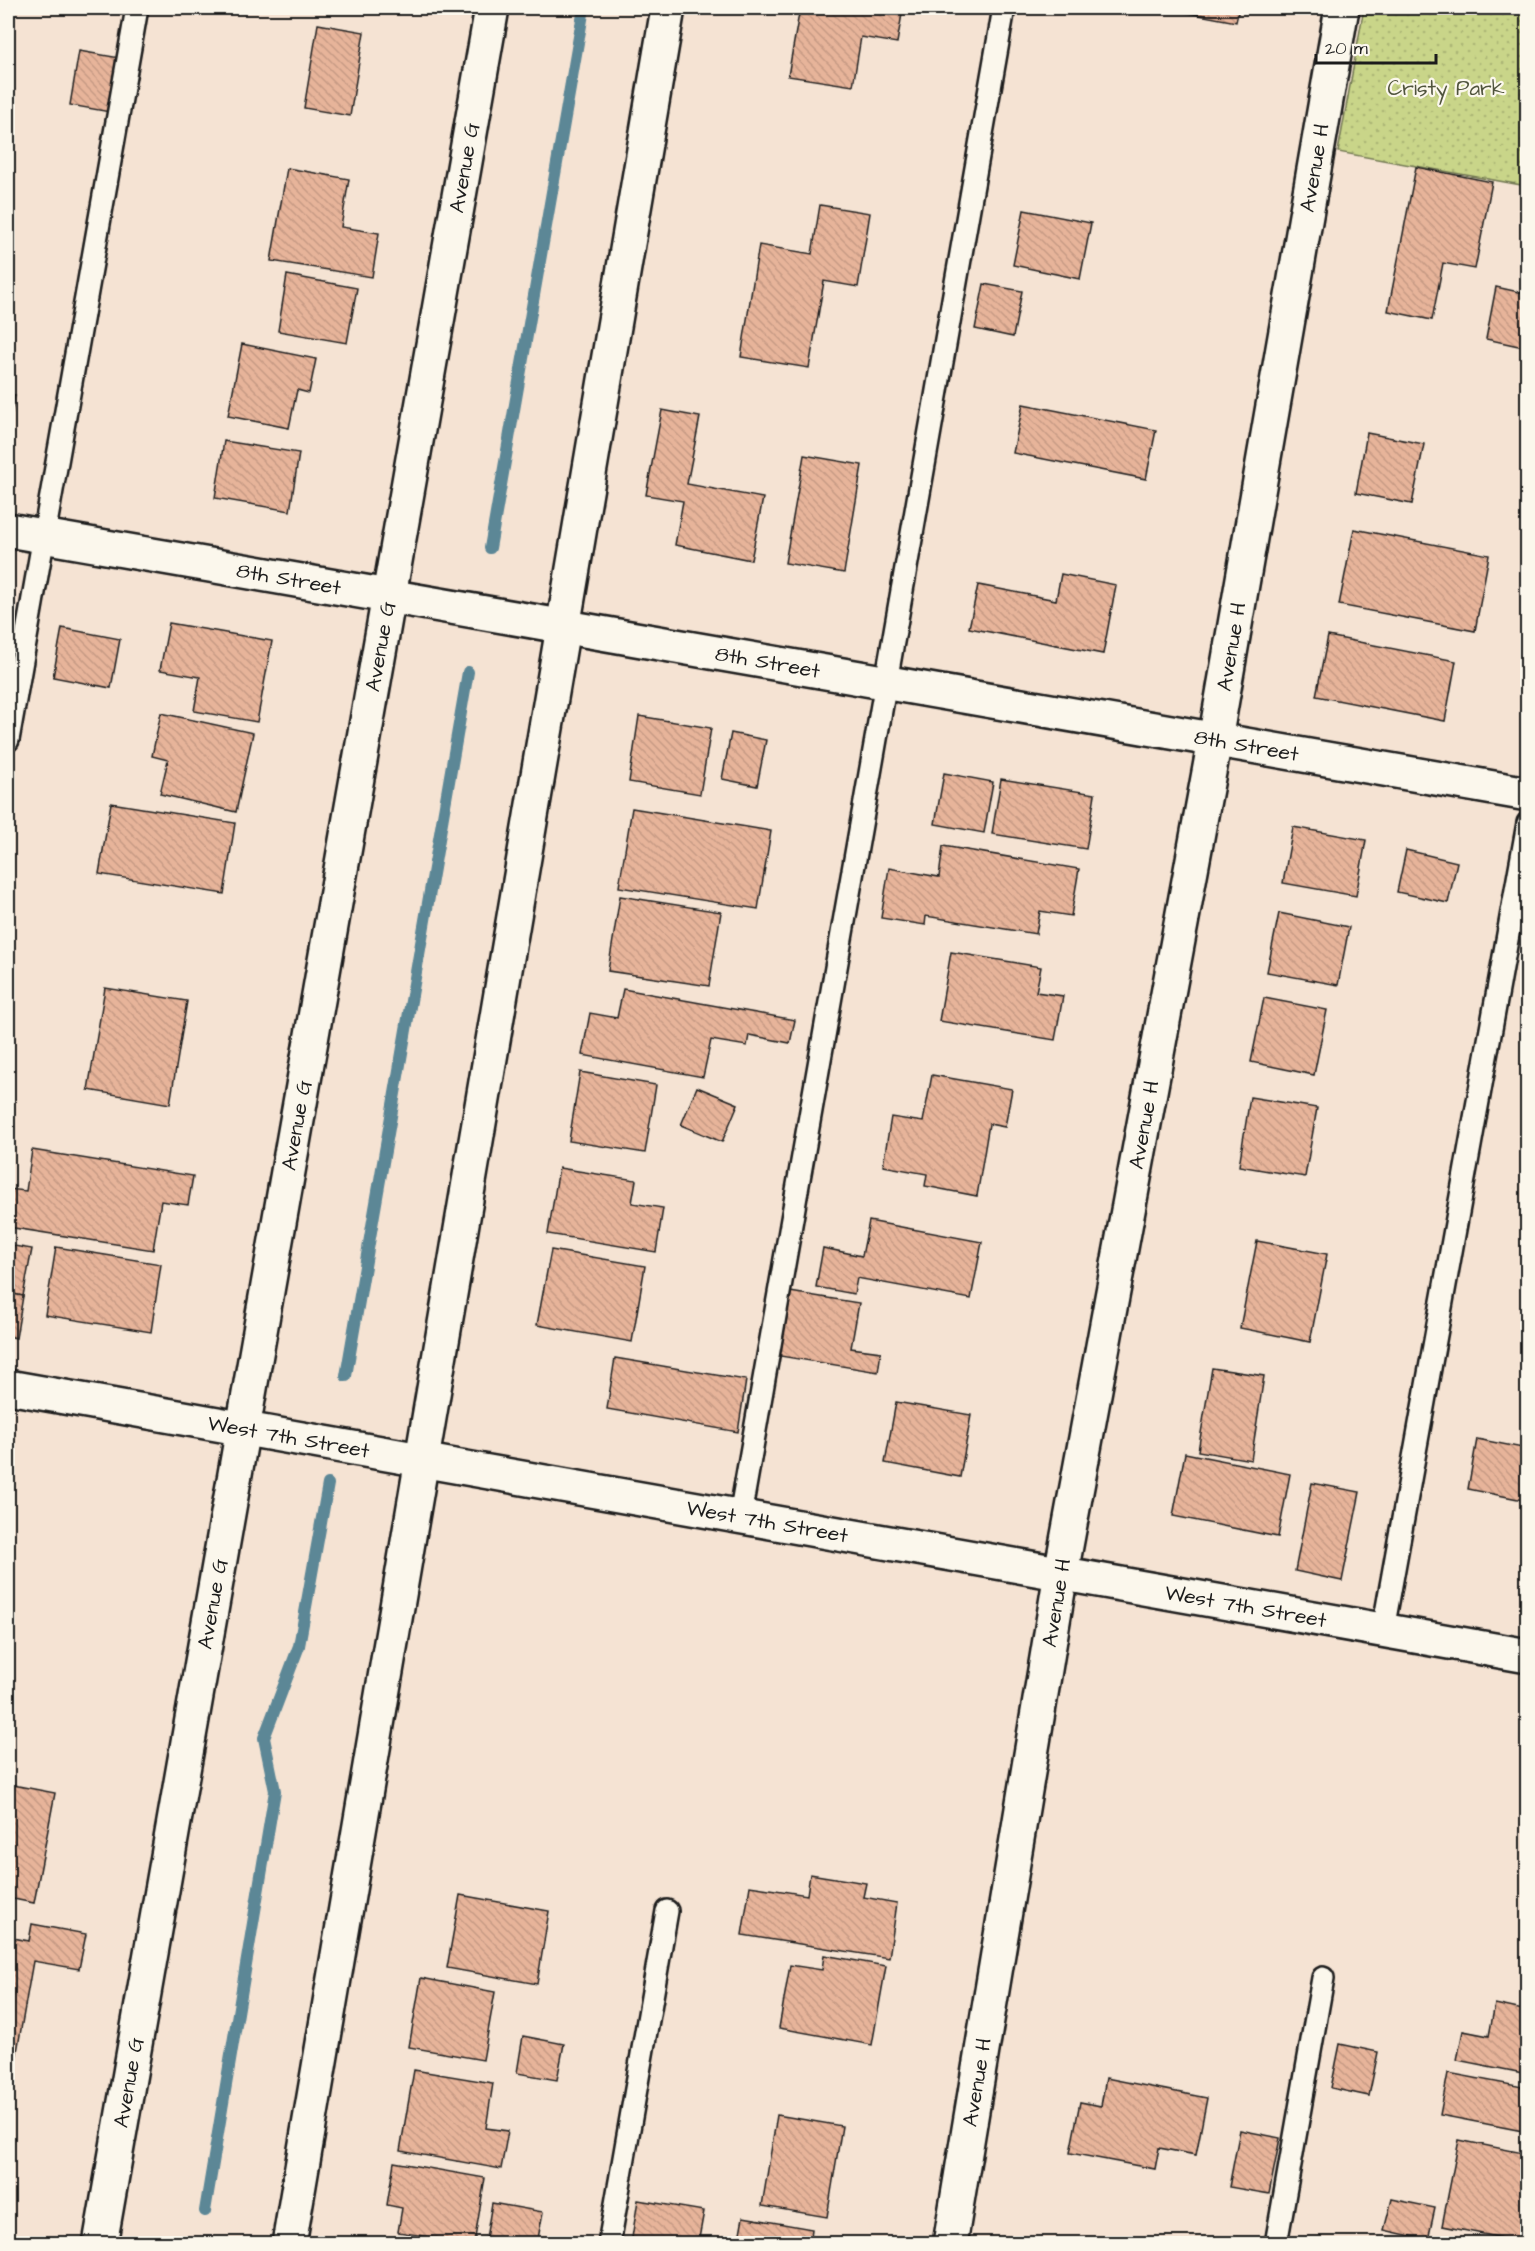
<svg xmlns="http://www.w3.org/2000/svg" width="1535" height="2251" font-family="'Architects Daughter',sans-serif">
<defs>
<pattern id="green-dots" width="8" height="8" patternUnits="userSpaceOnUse" patternTransform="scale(1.5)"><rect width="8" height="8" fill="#c9d589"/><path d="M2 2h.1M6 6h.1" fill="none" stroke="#acb676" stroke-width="1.8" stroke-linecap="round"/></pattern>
<pattern id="building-back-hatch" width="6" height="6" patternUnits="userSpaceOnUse" patternTransform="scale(1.5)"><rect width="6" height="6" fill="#e7b49a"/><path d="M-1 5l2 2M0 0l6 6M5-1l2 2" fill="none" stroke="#c69a84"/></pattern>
</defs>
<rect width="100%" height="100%" fill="#f5e3d3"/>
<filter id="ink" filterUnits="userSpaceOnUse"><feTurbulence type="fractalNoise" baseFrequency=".0167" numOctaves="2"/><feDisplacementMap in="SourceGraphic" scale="12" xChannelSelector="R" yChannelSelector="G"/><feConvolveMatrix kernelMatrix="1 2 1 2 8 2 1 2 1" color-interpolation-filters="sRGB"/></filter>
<g filter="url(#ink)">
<polygon fill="url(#green-dots)" stroke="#727852" stroke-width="1.5" points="1364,8 1527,8 1527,186 1338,152"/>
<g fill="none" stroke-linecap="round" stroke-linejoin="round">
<g stroke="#5c8796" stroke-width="12">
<polyline points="490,548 584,8"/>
<polyline points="346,1376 468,672"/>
<polyline points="205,2211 275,1791 264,1738 299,1646 328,1484"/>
</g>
</g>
<g fill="url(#building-back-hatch)" stroke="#1c1c1c" stroke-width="1.5">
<polygon points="800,8 903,8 897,43 861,37 853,86 788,76"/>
<polygon points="1162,8 1239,8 1236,22"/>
<polygon points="318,24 364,32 350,116 304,108"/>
<polygon points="79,51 120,58 110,112 70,105"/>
<polygon points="1416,167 1492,182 1475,269 1443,263 1432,320 1388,311"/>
<polygon points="287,168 349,179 341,227 379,233 372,277 271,261"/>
<polygon points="820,205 870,213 858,287 824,281 809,368 741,357 759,245 812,254"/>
<polygon points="1024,210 1091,223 1080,279 1013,265"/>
<polygon points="287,275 357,288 347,343 278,331"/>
<polygon points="984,284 1022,291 1013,337 975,329"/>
<polygon points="1496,287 1528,294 1528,348 1486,339"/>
<polygon points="242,344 316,359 309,393 297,390 289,428 228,416"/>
<polygon points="8,394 15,395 8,431"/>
<polygon points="1023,404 1156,430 1146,479 1013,453"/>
<polygon points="662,410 700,417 687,484 763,498 751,560 675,545 683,501 646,495"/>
<polygon points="1367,433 1424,444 1412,504 1356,493"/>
<polygon points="224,441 299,453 290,511 215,498"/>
<polygon points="804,455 862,465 844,573 785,563"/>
<polygon points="1354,529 1489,555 1475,631 1339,605"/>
<polygon points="1061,574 1116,585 1103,654 969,628 978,585 1056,600"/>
<polygon points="169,623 272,641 257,722 194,711 200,677 160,670"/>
<polygon points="62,628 120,639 111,688 53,677"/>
<polygon points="1328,636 1456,661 1445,721 1316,696"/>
<polygon points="161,713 253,733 236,812 160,794 168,760 152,756"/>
<polygon points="639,716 711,728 700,794 629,782"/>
<polygon points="731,733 766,740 757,786 722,779"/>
<polygon points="944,773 993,782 984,833 935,824"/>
<polygon points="1001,779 1095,794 1086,849 992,834"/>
<polygon points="111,803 235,823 224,894 99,874"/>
<polygon points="632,808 771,831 758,909 619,887"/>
<polygon points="1293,827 1366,840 1356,896 1283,883"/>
<polygon points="943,846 1079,869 1071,916 1040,911 1036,934 926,916 925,925 881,918 889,868 939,877"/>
<polygon points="1406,850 1457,862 1448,903 1397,892"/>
<polygon points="620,896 721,912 709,986 608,971"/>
<polygon points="1279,913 1349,927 1338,985 1267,972"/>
<polygon points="951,952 1041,967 1036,992 1063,996 1055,1040 939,1021"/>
<polygon points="105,988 187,1001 170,1104 88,1090"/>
<polygon points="623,989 795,1020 790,1043 749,1035 747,1046 711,1040 703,1077 582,1055 590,1013 617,1018"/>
<polygon points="1264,998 1327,1010 1314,1075 1251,1062"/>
<polygon points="580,1072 656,1085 645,1153 569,1141"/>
<polygon points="932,1075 1012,1089 1005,1127 989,1124 977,1196 925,1186 927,1174 883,1166 891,1117 923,1122"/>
<polygon points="697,1087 738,1104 722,1142 681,1125"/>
<polygon points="1250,1097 1317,1108 1305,1177 1239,1166"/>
<polygon points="32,1150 193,1176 188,1205 161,1201 153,1250 8,1227 8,1189 26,1191"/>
<polygon points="559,1168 636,1180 632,1203 663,1208 656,1252 548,1234"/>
<polygon points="869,1221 982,1242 971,1299 857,1278 854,1294 816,1287 823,1248 862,1256"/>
<polygon points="1257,1241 1327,1254 1310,1342 1240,1328"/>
<polygon points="8,1245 32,1249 23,1296 8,1293"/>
<polygon points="56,1247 161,1264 151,1332 45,1315"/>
<polygon points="551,1250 645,1266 632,1342 537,1325"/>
<polygon points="790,1292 859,1303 851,1348 881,1352 878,1372 780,1356"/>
<polygon points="8,1293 23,1296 16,1338 8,1336"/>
<polygon points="615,1358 746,1380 738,1432 607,1409"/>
<polygon points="1212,1368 1264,1376 1251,1460 1198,1451"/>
<polygon points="896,1402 971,1415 960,1477 885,1463"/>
<polygon points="1477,1439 1528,1449 1528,1501 1468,1489"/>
<polygon points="1185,1453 1290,1474 1278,1537 1173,1516"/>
<polygon points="1312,1483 1360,1492 1342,1581 1295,1571"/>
<polygon points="8,1784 55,1793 34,1903 8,1898"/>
<polygon points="810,1874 866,1883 863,1897 897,1903 889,1958 742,1935 750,1886 807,1895"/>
<polygon points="460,1895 549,1911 537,1984 447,1968"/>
<polygon points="32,1924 86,1934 79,1969 33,1961 14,2069 8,2068 8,1937 29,1941"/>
<polygon points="824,1955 886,1966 872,2045 779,2028 790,1965 822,1970"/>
<polygon points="421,1978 495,1992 483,2060 409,2047"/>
<polygon points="1495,2004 1528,2011 1528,2074 1457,2060 1463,2031 1489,2036"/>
<polygon points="523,2036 564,2044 557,2080 517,2073"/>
<polygon points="1340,2044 1378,2052 1369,2096 1331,2088"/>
<polygon points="414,2070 493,2083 486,2128 508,2131 501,2169 400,2151"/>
<polygon points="1448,2073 1528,2088 1528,2132 1440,2115"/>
<polygon points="1106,2078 1207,2098 1196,2155 1159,2148 1155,2169 1070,2153 1080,2102 1101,2106"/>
<polygon points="777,2115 842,2126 827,2217 762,2206"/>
<polygon points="1240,2130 1280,2138 1269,2194 1229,2187"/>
<polygon points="1459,2140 1528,2154 1528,2243 1442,2226"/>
<polygon points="394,2162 485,2178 474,2244 398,2232 402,2208 387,2205"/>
<polygon points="1392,2199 1435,2208 1428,2240 1384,2230"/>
<polygon points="638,2200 704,2211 698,2244 631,2244"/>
<polygon points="492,2203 543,2212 537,2244 485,2244"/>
<polygon points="743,2217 812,2229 810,2244 738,2244"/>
</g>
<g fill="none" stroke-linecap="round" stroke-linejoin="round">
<g stroke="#1c1c1c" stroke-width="26">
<g id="lane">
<polyline points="8,740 137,8"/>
<polyline points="740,1516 1004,8"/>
<polyline points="1383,1630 1528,823"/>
<polyline points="609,2244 667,1911"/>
<polyline points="1276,2244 1323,1978"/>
</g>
</g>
<g stroke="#1c1c1c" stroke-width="38">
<g id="street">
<path id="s1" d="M8,1387L1528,1656"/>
<path id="s2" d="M100,2244L492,8"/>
<polyline points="289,2244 668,8"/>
<path id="s3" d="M950,2244L1061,1573L1215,740L1342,8"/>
</g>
</g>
<g stroke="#1c1c1c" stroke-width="38">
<g id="secondary">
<path id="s4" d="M8,530L1528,794"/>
</g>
</g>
<use href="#lane" stroke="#fbf7ec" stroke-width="21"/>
<use href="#street" stroke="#fbf7ec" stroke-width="33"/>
<use href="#secondary" stroke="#fbf7ec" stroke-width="33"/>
</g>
</g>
<g text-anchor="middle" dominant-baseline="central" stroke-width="4.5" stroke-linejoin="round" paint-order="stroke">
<g font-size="21" fill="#50543d" stroke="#fbf7ec">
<text x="1446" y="88">Cristy Park</text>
</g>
<g font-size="21" fill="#1c1c1c" stroke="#fbf7ec">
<text stroke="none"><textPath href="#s2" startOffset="2108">Avenue G</textPath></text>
<text stroke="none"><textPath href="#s3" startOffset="2108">Avenue H</textPath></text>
<text stroke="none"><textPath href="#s4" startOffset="285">8th Street</textPath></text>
<text stroke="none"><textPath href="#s2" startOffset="1622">Avenue G</textPath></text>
<text stroke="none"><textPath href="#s3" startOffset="1622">Avenue H</textPath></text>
<text stroke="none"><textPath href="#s4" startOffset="771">8th Street</textPath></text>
<text stroke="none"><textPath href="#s4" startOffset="1257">8th Street</textPath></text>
<text stroke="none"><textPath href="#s3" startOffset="1136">Avenue H</textPath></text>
<text stroke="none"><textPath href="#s2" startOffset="1136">Avenue G</textPath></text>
<text stroke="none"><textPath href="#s1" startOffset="285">West 7th Street</textPath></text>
<text stroke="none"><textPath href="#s1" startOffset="771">West 7th Street</textPath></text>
<text stroke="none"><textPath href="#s3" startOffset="650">Avenue H</textPath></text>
<text stroke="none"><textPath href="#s2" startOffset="650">Avenue G</textPath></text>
<text stroke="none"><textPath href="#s1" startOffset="1257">West 7th Street</textPath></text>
<text stroke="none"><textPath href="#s2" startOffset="164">Avenue G</textPath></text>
<text stroke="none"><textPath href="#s3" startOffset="164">Avenue H</textPath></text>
</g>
</g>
<rect width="1535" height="2251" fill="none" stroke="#fbf7ec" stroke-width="30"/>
<rect x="15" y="15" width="1505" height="2221" fill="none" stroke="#1c1c1c" stroke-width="2" filter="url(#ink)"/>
<path d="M1316 54v9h120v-9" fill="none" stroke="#1c1c1c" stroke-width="3"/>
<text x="1325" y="54" font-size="18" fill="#1c1c1c" stroke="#fbf7ec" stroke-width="4.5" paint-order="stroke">20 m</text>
</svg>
